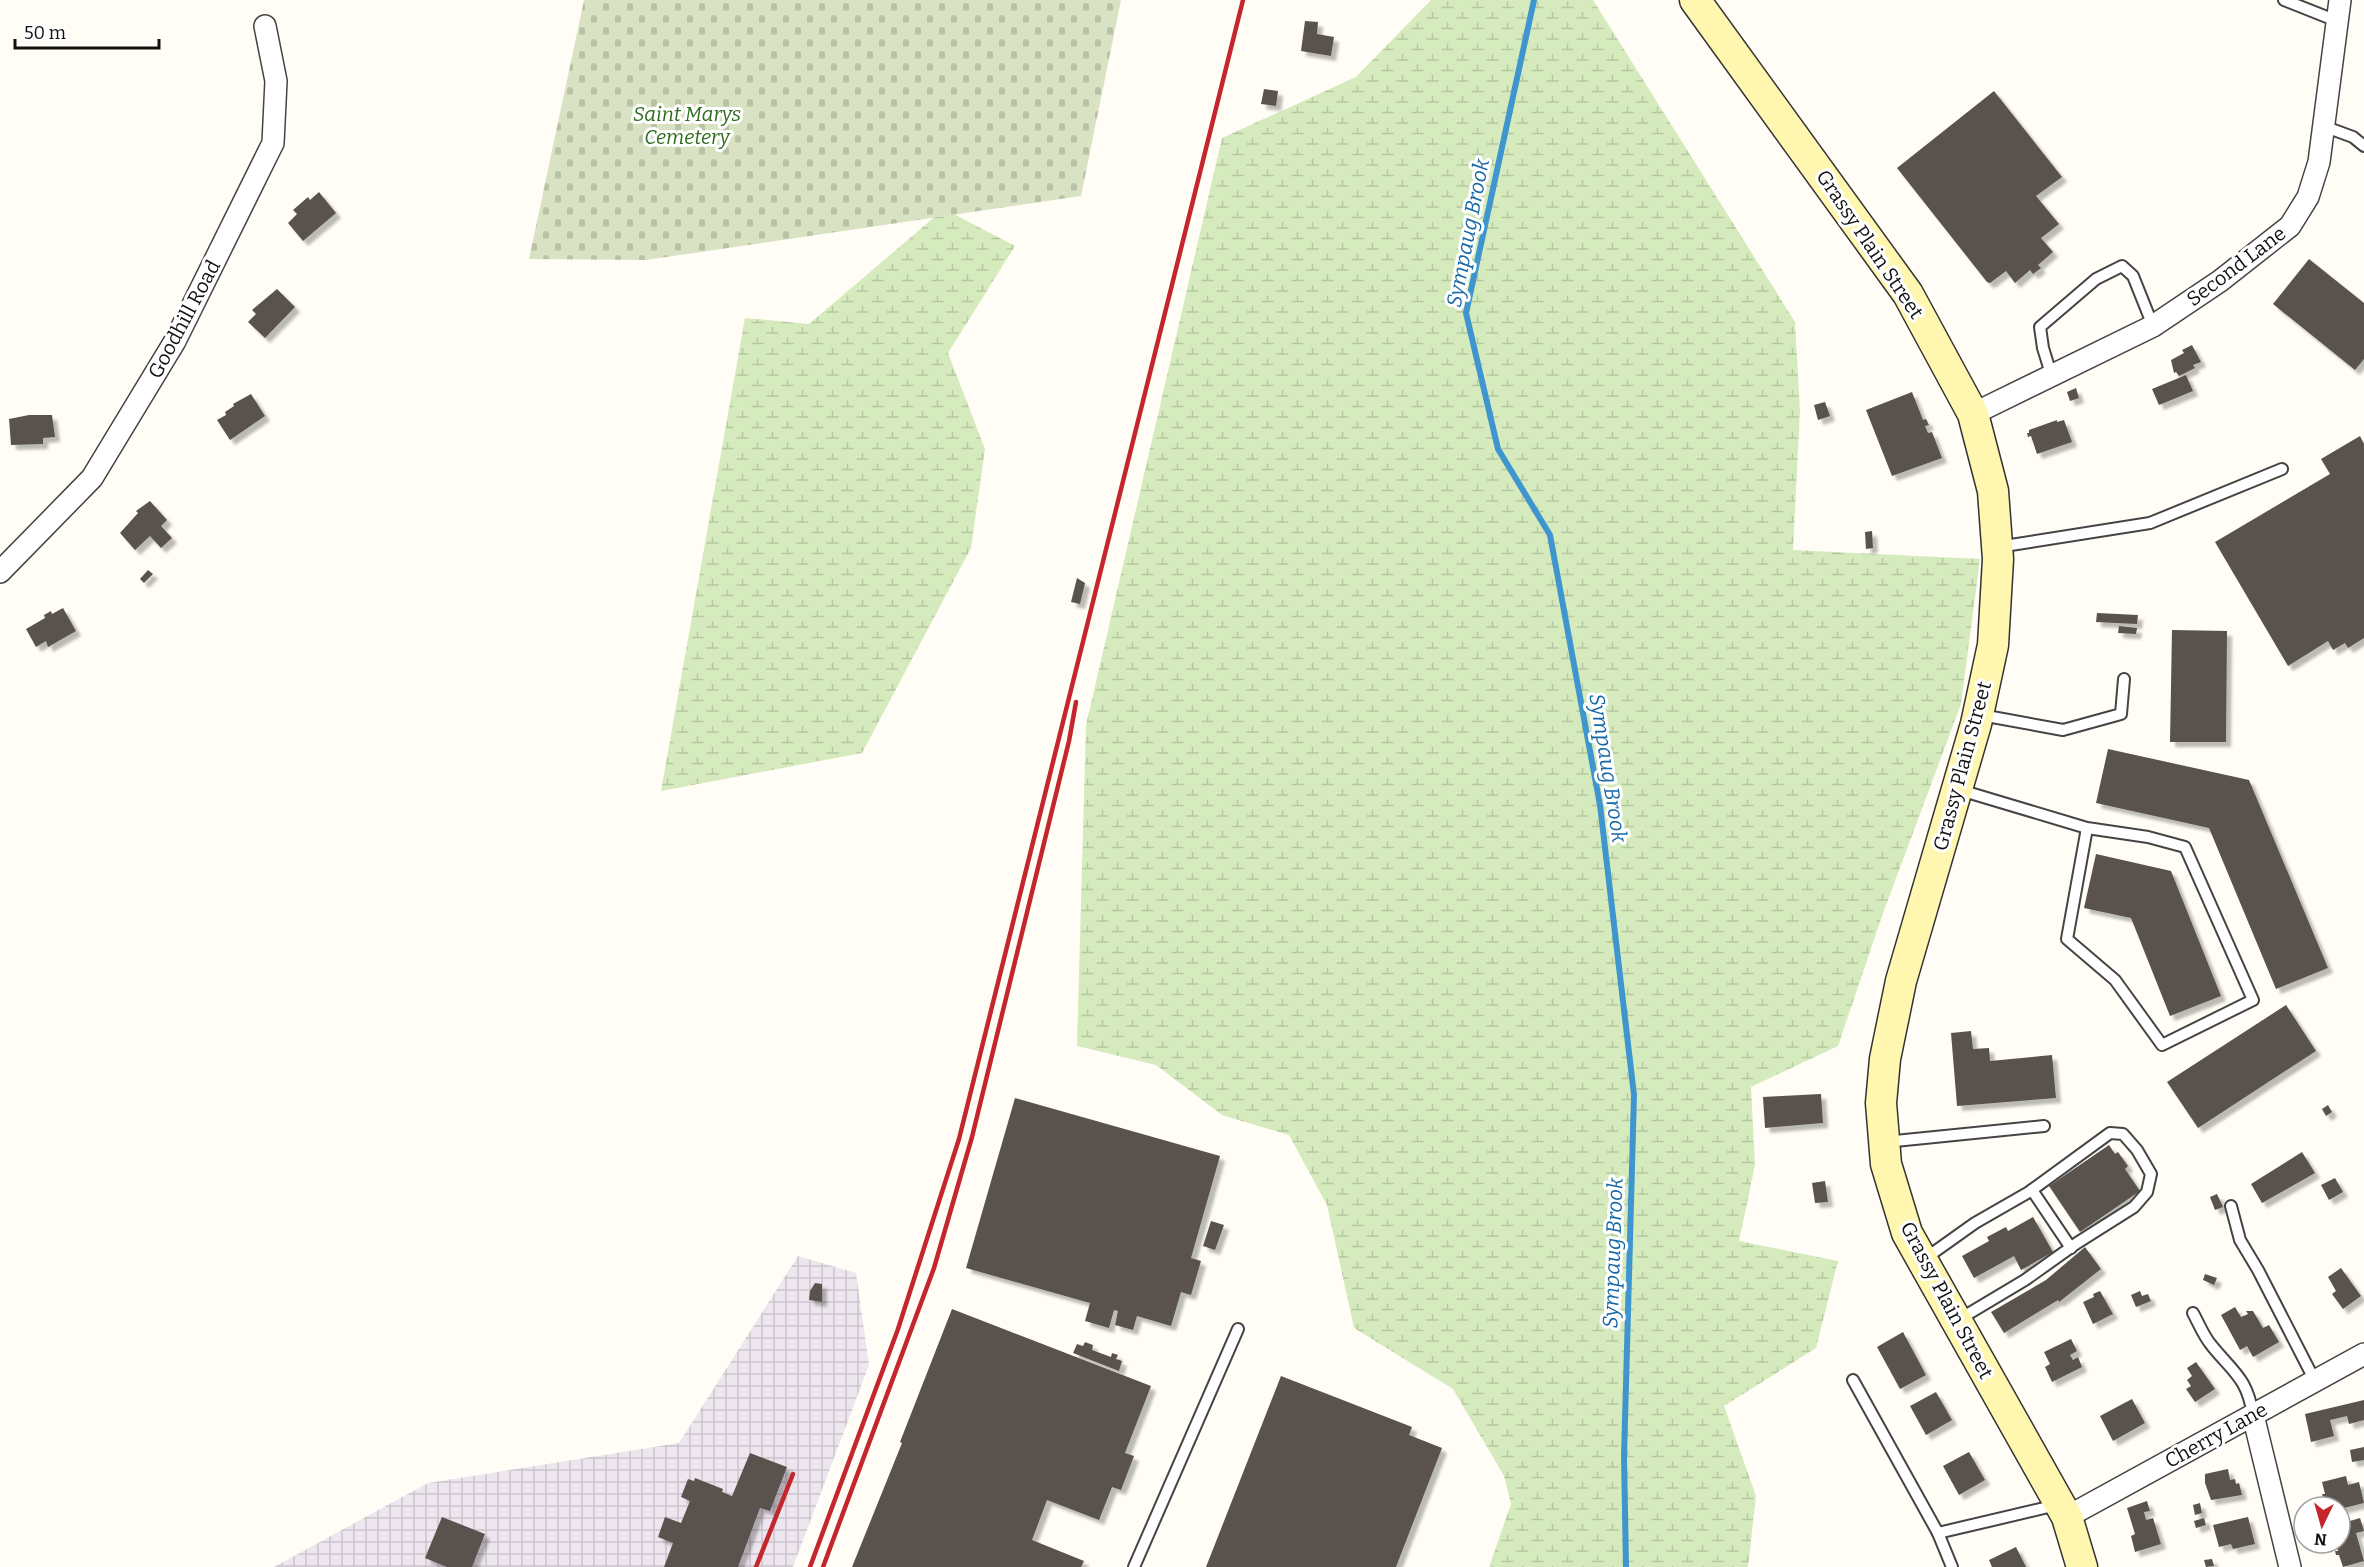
<svg xmlns="http://www.w3.org/2000/svg" width="2364" height="1567" font-family="Bitter,serif">
<defs>
<pattern id="industrial-grid" width="8" height="8" patternUnits="userSpaceOnUse" patternTransform="scale(1.5)"><rect width="8" height="8" fill="#eee6ef"/><path d="M0 4h8M4 0v8" fill="none" stroke="#cbc4cc"/></pattern>
<pattern id="wetland-marsh" width="20" height="14" patternUnits="userSpaceOnUse" patternTransform="scale(1.5)"><rect width="20" height="14" fill="#d5ebbd"/><path d="M1 5h8M5 5V1M11 12h8M15 12V8" fill="none" stroke="#b6c8a1"/></pattern>
<pattern id="cemetery-stones" width="16" height="16" patternUnits="userSpaceOnUse" patternTransform="scale(1.5)"><rect width="16" height="16" fill="#d9e3c4"/><path d="M2 7V4a2 2 0 0 1 4 0v3zM10 15v-3a2 2 0 0 1 4 0v3z" fill="#b9c2a7"/></pattern>
<filter id="shadow"><feDropShadow dx="5" dy="5" stdDeviation="1.5" flood-color="#0004"/></filter>
</defs>
<rect width="100%" height="100%" fill="#fffdf5"/>
<polygon fill="url(#industrial-grid)" points="798,1256 856,1273 869,1365 793,1567 274,1567 428,1483 679,1443"/>
<g fill="url(#wetland-marsh)">
<polygon points="1431,0 1593,0 1795,322 1800,411 1793,550 1980,559 1961,704 1882,916 1838,1046 1751,1087 1755,1165 1739,1241 1838,1261 1816,1348 1724,1406 1756,1496 1748,1567 1489,1567 1511,1504 1504,1476 1453,1389 1354,1328 1327,1205 1289,1135 1222,1115 1156,1065 1077,1046 1086,725 1222,138 1356,77"/>
<polygon points="944,209 1015,246 948,353 985,449 971,548 862,753 661,791 745,318 809,324"/>
</g>
<polygon fill="url(#cemetery-stones)" points="584,0 1121,0 1081,196 646,260 529,259"/>
<g fill="none" stroke-linecap="round" stroke-linejoin="round">
<polyline stroke="#3f96cf" stroke-width="6" points="1534,0 1466,313 1498,449 1550,535 1600,805 1634,1095 1624,1456 1626,1567"/>
</g>
<g fill="#5a524d" filter="url(#shadow)">
<polygon points="1305,21 1318,22 1317,34 1334,37 1331,56 1301,51"/>
<polygon points="1264,89 1278,91 1276,106 1261,104"/>
<polygon points="1994,91 2062,177 2036,196 2059,224 2041,238 2053,252 2038,265 2041,268 2033,274 2030,270 2015,283 2006,271 1990,283 1987,282 1897,168"/>
<polygon points="319,192 336,213 303,241 288,223 297,214 293,210 308,197 310,200"/>
<polygon points="2309,259 2364,303 2364,359 2355,370 2273,304"/>
<polygon points="277,289 295,307 265,338 248,322 256,314 252,310"/>
<polygon points="2192,345 2201,362 2193,365 2195,368 2179,376 2176,372 2174,373 2171,360 2184,353 2182,350"/>
<polygon points="2186,375 2193,391 2159,405 2152,389"/>
<polygon points="2076,388 2079,398 2070,401 2067,392"/>
<polygon points="1912,392 1923,420 1926,419 1929,425 1925,426 1928,433 1932,432 1942,458 1892,476 1866,410"/>
<polygon points="251,394 265,416 230,440 217,420 226,415 225,412 234,406 233,404"/>
<polygon points="1825,402 1830,416 1818,420 1814,405"/>
<polygon points="29,415 52,415 55,437 43,438 43,444 11,445 9,419"/>
<polygon points="2057,420 2057,422 2064,420 2072,442 2037,454 2031,436 2028,437 2027,433 2029,433 2029,430"/>
<polygon points="2360,436 2364,444 2364,638 2348,648 2345,643 2333,650 2328,641 2288,666 2215,542 2330,474 2321,459"/>
<polygon points="150,501 167,520 161,526 172,538 161,548 150,536 135,550 120,533 138,513 136,511"/>
<polygon points="1872,531 1873,548 1866,549 1865,532"/>
<polygon points="148,570 153,574 144,583 140,579"/>
<polygon points="1077,578 1085,583 1080,604 1071,602"/>
<polygon points="63,608 76,631 48,647 46,641 36,647 26,629 45,618 44,615 51,611 52,614"/>
<polygon points="2097,613 2138,615 2137,624 2096,622"/>
<polygon points="2119,626 2137,628 2136,634 2118,633"/>
<polygon points="2172,630 2227,631 2226,742 2170,742"/>
<polygon points="2108,749 2249,780 2328,968 2276,989 2209,828 2096,803"/>
<polygon points="2096,854 2171,871 2221,996 2170,1016 2131,918 2084,908"/>
<polygon points="2286,1005 2316,1051 2198,1128 2167,1082"/>
<polygon points="1971,1031 1973,1049 1989,1048 1990,1061 2052,1055 2056,1098 1957,1106 1951,1033"/>
<polygon points="1821,1094 1823,1123 1765,1128 1763,1097"/>
<polygon points="1015,1098 1220,1156 1191,1258 1201,1261 1191,1295 1181,1292 1171,1326 1137,1316 1133,1330 1115,1325 1118,1311 1114,1310 1109,1328 1085,1321 1090,1303 966,1268"/>
<polygon points="2328,1105 2332,1112 2326,1116 2322,1109"/>
<polygon points="2109,1145 2115,1154 2118,1152 2128,1166 2125,1169 2140,1191 2080,1232 2049,1186"/>
<polygon points="2302,1152 2315,1173 2262,1203 2251,1184"/>
<polygon points="2335,1178 2343,1192 2329,1200 2321,1185"/>
<polygon points="1825,1181 1828,1202 1815,1203 1812,1183"/>
<polygon points="2217,1194 2223,1207 2215,1210 2210,1197"/>
<polygon points="2033,1217 2053,1252 2021,1270 2014,1256 1974,1278 1962,1256 1989,1241 1987,1237 2006,1227 2008,1231"/>
<polygon points="1211,1221 1224,1225 1215,1250 1203,1246"/>
<polygon points="2085,1247 2101,1269 2059,1302 2058,1300 2004,1333 1991,1312 2046,1280"/>
<polygon points="2341,1268 2361,1296 2343,1309 2332,1294 2336,1291 2328,1277"/>
<polygon points="2205,1274 2217,1278 2214,1285 2203,1280"/>
<polygon points="815,1283 822,1284 822,1302 809,1300 810,1291"/>
<polygon points="2100,1291 2113,1314 2093,1324 2083,1302 2094,1297 2093,1294"/>
<polygon points="2140,1291 2142,1296 2148,1294 2151,1301 2136,1307 2131,1295"/>
<polygon points="2235,1307 2241,1317 2248,1314 2246,1311 2253,1311 2263,1328 2269,1325 2279,1342 2253,1357 2247,1346 2240,1350 2221,1315"/>
<polygon points="952,1309 1151,1386 1125,1453 1134,1456 1121,1490 1112,1487 1099,1520 1047,1500 1032,1540 1084,1561 1081,1567 852,1567 902,1443 900,1442"/>
<polygon points="1903,1332 1926,1375 1900,1389 1877,1347"/>
<polygon points="2071,1339 2077,1351 2070,1355 2073,1360 2078,1357 2082,1367 2052,1382 2045,1367 2050,1364 2044,1352"/>
<polygon points="1085,1342 1093,1345 1092,1350 1111,1357 1112,1353 1118,1355 1116,1359 1122,1361 1119,1371 1073,1353 1077,1344 1083,1346"/>
<polygon points="2196,1362 2215,1389 2195,1402 2186,1389 2191,1386 2187,1380 2192,1376 2187,1368"/>
<polygon points="1281,1376 1412,1427 1409,1435 1442,1448 1396,1567 1206,1567"/>
<polygon points="1936,1392 1952,1420 1926,1435 1910,1406"/>
<polygon points="2132,1399 2145,1423 2113,1441 2100,1416"/>
<polygon points="2364,1400 2364,1420 2349,1424 2347,1416 2330,1420 2334,1436 2311,1442 2305,1414"/>
<polygon points="2364,1447 2364,1460 2352,1462 2350,1450"/>
<polygon points="1969,1452 1985,1480 1959,1495 1943,1466"/>
<polygon points="750,1453 787,1467 770,1511 760,1508 738,1567 664,1567 673,1543 658,1537 665,1517 681,1523 690,1501 681,1497 688,1479 694,1481 695,1478 723,1489 722,1492 732,1496"/>
<polygon points="2228,1469 2230,1480 2235,1479 2236,1484 2239,1483 2242,1495 2211,1500 2205,1483 2205,1474"/>
<polygon points="2346,1476 2348,1485 2359,1482 2364,1503 2340,1509 2340,1507 2328,1507 2326,1500 2324,1500 2322,1494 2325,1494 2322,1482"/>
<polygon points="2147,1501 2150,1511 2144,1512 2146,1520 2153,1518 2161,1544 2135,1552 2131,1536 2135,1534 2127,1508"/>
<polygon points="2200,1503 2202,1513 2195,1515 2193,1505"/>
<polygon points="442,1517 485,1534 472,1567 447,1567 425,1558"/>
<polygon points="2248,1517 2255,1544 2233,1549 2231,1544 2219,1547 2213,1525"/>
<polygon points="2204,1518 2206,1525 2196,1528 2194,1521"/>
<polygon points="2360,1518 2364,1531 2356,1533 2364,1561 2343,1567 2339,1555 2336,1555 2335,1551 2338,1551 2336,1543 2340,1543 2340,1538 2343,1537 2340,1524"/>
<polygon points="2016,1547 2026,1567 1992,1567 1989,1560"/>
<polygon points="2212,1559 2214,1566 2206,1567 2204,1560"/>
</g>
<g fill="none" stroke-linecap="round" stroke-linejoin="round">
<g stroke="#444" stroke-width="14">
<g id="service">
<polyline points="2284,0 2337,21"/>
<polyline points="2323,126 2353,137 2364,146"/>
<polyline points="2052,377 2043,348 2040,327 2096,279 2122,266 2133,276 2153,326"/>
<polyline points="1998,547 2150,523 2282,469"/>
<polyline points="1981,715 2063,730 2121,714 2124,679"/>
<polyline points="1960,790 2087,828 2148,837 2185,847 2253,1000 2162,1045 2115,980 2067,939 2087,828"/>
<polyline points="1885,1142 2044,1126"/>
<polyline points="2032,1190 2071,1248"/>
<polyline points="2231,1206 2240,1240 2258,1270 2315,1381"/>
<polyline points="1923,1260 1975,1223 2029,1192 2110,1133 2123,1134 2137,1150 2151,1174 2147,1192 2134,1207 2077,1243 2025,1280 1958,1320"/>
<path d="M2193,1313C2199,1324 2204,1337 2212,1346C2234,1373 2247,1378 2253,1415"/>
<polyline points="1853,1380 1938,1533"/>
<polyline points="1134,1567 1238,1329"/>
<polyline points="1952,1567 1938,1533 2057,1505"/>
</g>
</g>
<g stroke="#444" stroke-width="24">
<g id="minor">
<polyline points="1973,414 2153,326 2220,281 2290,226 2308,197 2319,162 2340,0"/>
<polyline points="0,572 92,478 175,341 273,143 276,81 265,26"/>
<polyline points="2253,1415 2290,1567"/>
<polyline points="2067,1517 2364,1354"/>
</g>
</g>
<g stroke="#333" stroke-width="33">
<polyline id="secondary" points="1695,0 1908,294 1973,414 1993,491 1998,559 1993,645 1976,724 1901,981 1885,1059 1881,1103 1886,1164 1907,1233 2067,1517 2082,1567"/>
</g>
<use href="#service" stroke="#fff" stroke-width="10"/>
<use href="#minor" stroke="#fff" stroke-width="21"/>
<use href="#secondary" stroke="#fff6b0" stroke-width="30"/>
<g stroke="#c4262e" stroke-width="4.5">
<polyline points="756,1567 793,1474"/>
<polyline points="810,1567 898,1329 959,1139 1243,0"/>
<polyline points="823,1567 934,1268 972,1137 1069,741 1076,702"/>
</g>
</g>
<g text-anchor="middle" dominant-baseline="central" stroke-width="6" stroke-linejoin="round" paint-order="stroke">
<g font-size="20" font-style="italic" fill="#2f6b1f" stroke="#fff">
<text x="687" y="114">Saint Marys<tspan x="687" dy="23">Cemetery</tspan></text>
</g>
<g font-size="20" fill="#111" stroke="#fff">
<text transform="translate(1870 244) rotate(56)">Grassy Plain Street</text>
<text transform="translate(2236 266) rotate(-37)">Second Lane</text>
<text transform="translate(184 319) rotate(-62)">Goodhill Road</text>
<text transform="translate(1962 766) rotate(-75)">Grassy Plain Street</text>
<text transform="translate(1947 1300) rotate(62)">Grassy Plain Street</text>
<text transform="translate(2216 1435) rotate(-29)">Cherry Lane</text>
</g>
<g font-size="21" font-style="italic" fill="#1768a6" stroke="#fff">
<text transform="translate(1468 233) rotate(-79)">Sympaug Brook</text>
<text transform="translate(1608 768) rotate(81)">Sympaug Brook</text>
<text transform="translate(1613 1253) rotate(-88)">Sympaug Brook</text>
</g>
</g>
<g transform="translate(2322 1525) rotate(185)"><circle r="28" fill="#ffffff" stroke="#a0a0a0" stroke-width="1.5"/>
<path d="M0-4.5L10 22L0 15L-10 22Z" fill="#c4262e"/>
<text y="-9" font-size="16" font-weight="bold" text-anchor="middle" fill="#111111">N</text>
</g>
<path d="M15 39v9h144v-9" fill="none" stroke="#111111" stroke-width="3"/>
<text x="24" y="39" font-size="18" fill="#111111" stroke="#ffffff" stroke-width="4.5" paint-order="stroke">50 m</text>
</svg>
